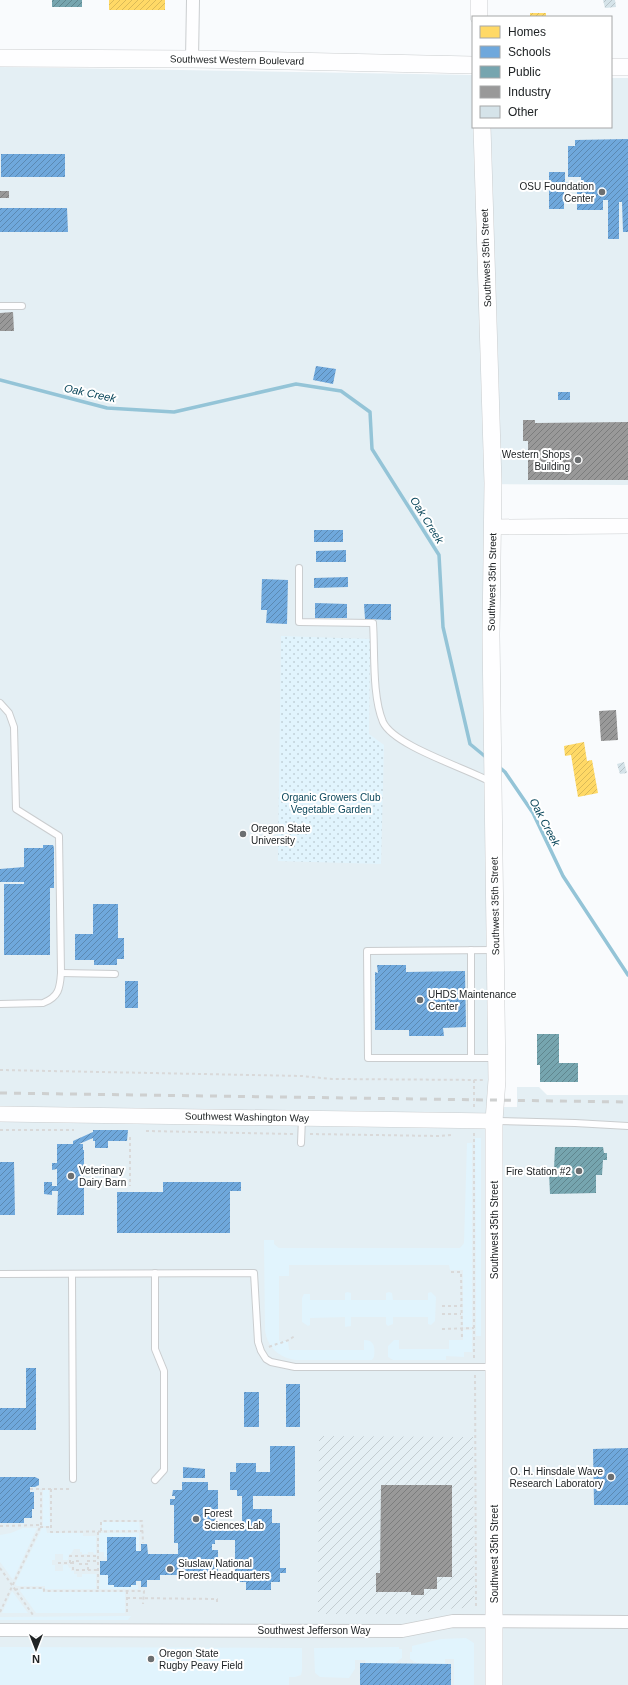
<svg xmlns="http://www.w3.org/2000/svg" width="628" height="1685" font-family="Arial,sans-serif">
<defs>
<pattern id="industrial-furrows" width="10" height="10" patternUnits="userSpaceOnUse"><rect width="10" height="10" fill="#e4eff4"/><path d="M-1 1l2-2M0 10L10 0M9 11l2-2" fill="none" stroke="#c3cdd1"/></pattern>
<pattern id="garden-dots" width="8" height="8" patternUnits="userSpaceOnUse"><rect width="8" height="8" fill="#e1f4fd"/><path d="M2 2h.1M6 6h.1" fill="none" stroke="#c1d1d9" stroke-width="1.8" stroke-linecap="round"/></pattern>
<pattern id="homes-hatch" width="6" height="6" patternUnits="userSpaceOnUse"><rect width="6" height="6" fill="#ffd966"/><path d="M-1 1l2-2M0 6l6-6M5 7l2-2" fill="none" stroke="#daba58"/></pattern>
<pattern id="schools-hatch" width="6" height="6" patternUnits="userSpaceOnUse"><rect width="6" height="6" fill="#6fa8dc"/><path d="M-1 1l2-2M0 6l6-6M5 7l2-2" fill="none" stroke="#5b89b2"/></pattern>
<pattern id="public-hatch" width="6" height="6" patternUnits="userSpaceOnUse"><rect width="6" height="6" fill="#76a5af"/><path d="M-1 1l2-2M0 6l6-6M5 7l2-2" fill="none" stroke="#60868e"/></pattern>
<pattern id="industry-hatch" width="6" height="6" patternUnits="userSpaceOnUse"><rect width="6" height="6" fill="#999"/><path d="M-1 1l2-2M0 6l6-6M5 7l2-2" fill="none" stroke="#7c7d7d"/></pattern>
<pattern id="building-hatch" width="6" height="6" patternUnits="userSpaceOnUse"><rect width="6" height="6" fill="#d5e3e9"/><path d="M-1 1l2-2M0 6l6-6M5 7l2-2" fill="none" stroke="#b7c3c8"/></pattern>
</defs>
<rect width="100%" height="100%" fill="#f9fbfd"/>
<polygon fill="#e4eff4" points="0,67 473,75 473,127 611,127 611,78 628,78 628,485 484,484 485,707 490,1107 517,1107 517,1087 539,1087 547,1095 628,1095 628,1685 0,1685"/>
<polygon fill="url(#industrial-furrows)" points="319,1436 473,1437 474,1599 465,1608 445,1609 417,1614 318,1614"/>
<g fill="#e1f4fd">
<polygon points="475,1138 481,1138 481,1336 476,1336"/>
<path d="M467,1143H472V1327H463V1270H450L449,1265H289V1276H279V1341H288L289,1350H364V1340C375,1340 375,1348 374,1357L372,1360H296C279,1358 267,1347 265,1330L264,1240H274V1244L279,1248H460L464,1243Z"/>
<polygon points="347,1292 351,1293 351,1300 386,1300 386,1293 389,1292 392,1293 393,1300 428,1300 428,1293 431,1292 436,1297 435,1321 431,1325 428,1324 428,1317 393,1317 393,1324 388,1326 386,1324 386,1317 351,1317 351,1326 345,1327 345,1317 310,1318 310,1325 308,1326 302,1322 302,1298 304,1294 310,1294 310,1300 345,1300 345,1293"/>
<polygon points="463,1330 472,1330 472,1352 464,1352 464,1357 446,1356 446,1360 393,1360 388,1357 388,1346 394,1340 399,1340 399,1349 449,1349 449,1340 463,1340"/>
<polygon points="43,1490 49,1490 50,1526 43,1526"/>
<polygon points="102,1522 139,1522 140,1530 102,1530"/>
<polygon points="23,1528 37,1528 13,1580 0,1562 0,1535 11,1533"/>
<polygon points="42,1528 46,1528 47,1533 83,1533 83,1536 96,1536 96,1554 94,1554 93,1552 88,1552 88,1554 82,1554 82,1552 80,1552 80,1549 74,1549 71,1554 69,1554 68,1560 63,1560 63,1554 55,1554 55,1560 52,1560 52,1565 55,1565 55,1571 63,1571 63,1565 68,1565 69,1568 71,1568 71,1571 74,1571 74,1574 77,1574 77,1577 82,1577 82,1574 96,1574 96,1589 45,1589 45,1586 17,1586 15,1584"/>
<polygon points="99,1533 139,1533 139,1551 104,1557 104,1552 99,1552"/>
<polygon points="100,1575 108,1575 108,1585 114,1585 114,1587 138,1585 138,1589 99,1589"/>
<polygon points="21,1589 42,1589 43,1592 125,1592 125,1613 36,1613 20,1591"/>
<polygon points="12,1591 28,1613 2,1613"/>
<polygon points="131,1616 128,1620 0,1620 0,1617"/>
<polygon points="466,1638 474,1643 474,1685 454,1685 454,1659 445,1659 445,1664 417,1663 410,1659 410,1652 412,1652 412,1646 441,1639"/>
<polygon points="0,1647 302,1648 302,1671 301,1675 295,1677 289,1677 289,1685 0,1685"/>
<polygon points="399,1647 399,1649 402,1649 402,1658 395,1663 366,1663 365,1660 355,1660 355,1669 349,1678 320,1677 315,1673 314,1648"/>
</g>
<polygon fill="url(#garden-dots)" points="281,636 370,639 369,734 384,745 381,864 278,861"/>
<g fill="url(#homes-hatch)">
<rect x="109" y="0" width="56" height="10"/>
<rect x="530" y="13" width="16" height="4"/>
<polygon points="584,742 587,761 592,760 598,793 578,797 571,755 565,756 564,746"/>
</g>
<g fill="url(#schools-hatch)">
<polygon points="628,139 628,232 623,232 622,202 619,202 619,239 608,239 608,200 603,200 603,210 577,210 577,188 564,188 564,209 549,209 549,172 565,172 565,182 581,182 581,177 568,177 568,146 575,146 575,140"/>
<rect x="1" y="154" width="64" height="23"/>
<polygon points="0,208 67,208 68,232 0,232"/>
<polygon points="316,366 336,369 333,384 313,380"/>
<rect x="558" y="392" width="12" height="8"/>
<rect x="314" y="530" width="29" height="12"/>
<polygon points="346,550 346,562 316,562 316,551"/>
<polygon points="348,577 348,587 314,588 314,578"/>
<polygon points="262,579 288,580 287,624 266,623 267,610 261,610"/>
<polygon points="315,603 347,604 347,618 315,618"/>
<polygon points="364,604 391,604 391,620 365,619"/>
<polygon points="43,845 53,845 54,848 54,888 50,888 50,955 4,955 4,884 24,884 24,882 0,882 0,869 24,867 24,848 43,848"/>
<polygon points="93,904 118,904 118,938 124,938 124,959 117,959 117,965 94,965 94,960 75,960 75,934 93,934"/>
<polygon points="377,965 406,965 406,972 465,971 466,1027 443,1028 444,1036 409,1036 409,1030 375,1030 375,972 378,973"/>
<rect x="125" y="981" width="13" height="27"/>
<polygon points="93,1130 128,1130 127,1141 108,1141 108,1148 95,1148 95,1141 93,1141 93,1138 79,1144 83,1144 83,1150 84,1150 84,1215 57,1215 58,1191 52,1191 52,1195 44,1194 44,1182 52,1182 52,1186 57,1186 57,1169 52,1170 52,1163 57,1163 57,1144 73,1144 73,1141 93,1132"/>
<polygon points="0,1162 14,1162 15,1215 0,1215"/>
<polygon points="163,1182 241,1182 241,1191 230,1191 230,1233 117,1233 117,1192 163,1192"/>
<polygon points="26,1368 36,1368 36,1430 0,1430 0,1408 26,1408"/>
<rect x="286" y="1384" width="14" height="43"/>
<rect x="244" y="1392" width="15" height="35"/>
<polygon points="270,1446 295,1446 295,1496 253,1496 253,1509 272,1509 272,1523 280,1523 280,1568 286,1568 286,1573 280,1573 280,1582 271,1582 271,1590 246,1590 246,1582 235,1582 235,1540 215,1540 215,1544 212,1544 212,1550 218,1550 218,1575 160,1575 160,1580 147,1580 147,1587 141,1587 141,1581 136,1581 136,1585 131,1585 131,1587 114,1587 114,1585 108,1585 108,1575 100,1575 100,1561 107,1561 107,1537 136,1537 136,1551 141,1551 141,1544 147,1544 148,1554 178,1554 178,1543 174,1543 174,1505 170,1505 170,1499 175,1499 175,1496 172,1496 173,1490 182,1490 182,1482 208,1482 208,1490 218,1490 218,1522 242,1523 242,1496 237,1496 237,1490 230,1490 230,1472 236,1472 236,1463 256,1463 256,1472 270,1472"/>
<polygon points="628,1448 628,1505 594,1505 593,1449"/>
<polygon points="183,1467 205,1469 205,1478 183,1478"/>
<polygon points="0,1477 35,1477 39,1479 39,1485 35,1487 30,1487 30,1492 34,1492 34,1509 32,1509 32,1518 24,1518 24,1523 0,1523"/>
<polygon points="360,1663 451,1664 451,1685 360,1685"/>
</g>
<g fill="url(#public-hatch)">
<rect x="52" y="0" width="30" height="7"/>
<polygon points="537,1034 559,1034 559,1063 578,1063 578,1082 540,1082 540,1065 537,1065"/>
<polygon points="555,1147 603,1147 604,1153 607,1153 607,1160 603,1160 602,1175 596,1175 596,1193 550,1194 549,1172 557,1172 556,1169 554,1169"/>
</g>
<g fill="url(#industry-hatch)">
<rect x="0" y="191" width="9" height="7"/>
<polygon points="13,312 14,331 0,331 0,313"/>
<polygon points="523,420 535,420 535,423 628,422 628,480 528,480 528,441 523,441"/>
<polygon points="616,710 618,740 601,741 599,711"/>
<polygon points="381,1485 452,1485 452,1577 437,1577 437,1589 424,1589 424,1595 411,1595 411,1592 376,1592 376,1573 380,1573"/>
</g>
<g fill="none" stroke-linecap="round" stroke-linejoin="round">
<g stroke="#94c4d7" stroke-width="3.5">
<polyline points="0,380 107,408 174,412 296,384 341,391 370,412 372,449 439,555 443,627 470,744 487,758"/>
<polyline points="498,766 505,772 533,813 563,876 628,975"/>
</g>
</g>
<g fill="url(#building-hatch)">
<polygon points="603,0 615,0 616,7 605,8"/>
<polygon points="624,762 627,773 620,774 617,764"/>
</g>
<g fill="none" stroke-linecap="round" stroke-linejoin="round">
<g stroke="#cacdcf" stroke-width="8">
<g id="service">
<polyline points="0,306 22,306"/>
<path d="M299,568V622L373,623C375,652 372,696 383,722C394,746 466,768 491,782"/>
<path d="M0,703L9,713L14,727L16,809L59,836L61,973C60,988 59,997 43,1003L0,1004"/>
<polyline points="471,950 471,1058"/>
<polyline points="495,950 367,951 368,1058 495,1058"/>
<polyline points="61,973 115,974"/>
<polyline points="496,1121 575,1123 628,1126"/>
<polyline points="301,1143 302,1118"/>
<polyline points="0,1274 254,1273 258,1342 261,1351 266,1359 271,1362 295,1367 493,1367"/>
<polyline points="72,1274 73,1479"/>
<polyline points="155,1480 164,1470 164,1371 155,1349 155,1273"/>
</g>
</g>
<g stroke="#cacdcf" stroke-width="14">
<g id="minor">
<polyline points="192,59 193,0"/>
<polyline points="0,1630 402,1631 453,1621 628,1622"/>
</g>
</g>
<g stroke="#cacdcf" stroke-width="16">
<g id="tertiary">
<polyline points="493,527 628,526"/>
<polyline points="0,1114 494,1121"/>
</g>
</g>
<g stroke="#cacdcf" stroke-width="18">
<g id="secondary">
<polyline points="479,0 479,17"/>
<polyline points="0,58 192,59 473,65"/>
<polyline points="611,67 628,67"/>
<polyline points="482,127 493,483 491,635 497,1080 494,1121 494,1685"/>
</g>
</g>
<g stroke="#d9d9d9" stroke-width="2" stroke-dasharray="3 3" stroke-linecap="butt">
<polyline points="0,1070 302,1076 332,1079 483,1080"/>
<polyline points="474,1080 474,1107"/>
<polyline points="0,1130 74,1130"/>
<polyline points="146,1131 293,1134"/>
<polyline points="474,1133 474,1359"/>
<polyline points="310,1134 439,1136 451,1135"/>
<polyline points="130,1137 130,1186"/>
<polyline points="451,1272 461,1272 462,1340"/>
<polyline points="442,1306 461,1306"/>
<polyline points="442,1314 461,1314"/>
<polyline points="442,1329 474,1328"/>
<path d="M269,1347C280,1342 286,1343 296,1335"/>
<polyline points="475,1375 476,1609"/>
<polyline points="30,1489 72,1489"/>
<polyline points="51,1489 51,1532 143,1531"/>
<polyline points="0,1526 41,1525"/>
<polyline points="40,1527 51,1527"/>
<polyline points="101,1531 101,1522 102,1521 142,1521 143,1543"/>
<polyline points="98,1532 98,1591"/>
<polyline points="87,1561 98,1561"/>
<polyline points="58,1563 72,1563"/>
<polyline points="70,1563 70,1556 98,1556"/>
<polyline points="0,1568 33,1615"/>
<path d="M88,1570V1564H78V1561H73V1570C81,1570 89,1570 98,1570"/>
<polyline points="15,1590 20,1588 44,1588 44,1591 144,1591 143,1604"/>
<polyline points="127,1591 127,1615"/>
<polyline points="127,1598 217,1599 217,1605"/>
<polyline points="0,1612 41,1525 41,1489"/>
</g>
<use href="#service" stroke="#fefeff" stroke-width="6"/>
<use href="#minor" stroke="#fefeff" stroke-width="12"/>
<use href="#tertiary" stroke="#fefeff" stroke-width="15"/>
<use href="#secondary" stroke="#fefeff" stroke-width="17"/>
<polyline stroke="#ced0d0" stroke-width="3" stroke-dasharray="7 7" stroke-linecap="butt" points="0,1093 628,1102"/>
</g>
<g fill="#6c6f71" stroke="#fff" stroke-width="1.5">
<circle cx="602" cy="192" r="4"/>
<circle cx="578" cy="460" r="4"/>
<circle cx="243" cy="834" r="4"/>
<circle cx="420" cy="1000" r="4"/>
<circle cx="579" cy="1171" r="4"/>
<circle cx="71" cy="1176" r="4"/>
<circle cx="611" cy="1477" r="4"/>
<circle cx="196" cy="1519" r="4"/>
<circle cx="170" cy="1569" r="4"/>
<circle cx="151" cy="1659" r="4"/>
</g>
<g text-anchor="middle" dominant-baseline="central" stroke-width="4" stroke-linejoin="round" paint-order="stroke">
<g font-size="10" fill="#202426" stroke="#fff">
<text transform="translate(237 60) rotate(1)">Southwest Western Boulevard</text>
<text transform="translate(486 258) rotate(-92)">Southwest 35th Street</text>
<text transform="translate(492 582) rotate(-89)">Southwest 35th Street</text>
<text transform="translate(495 906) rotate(-91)">Southwest 35th Street</text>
<text transform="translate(247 1117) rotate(1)">Southwest Washington Way</text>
<text transform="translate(494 1230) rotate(-90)">Southwest 35th Street</text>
<text transform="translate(494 1554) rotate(-90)">Southwest 35th Street</text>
<text x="314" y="1630">Southwest Jefferson Way</text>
</g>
<g font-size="10" fill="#202426" stroke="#fff" text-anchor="start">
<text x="594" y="186" text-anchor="end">OSU Foundation<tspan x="594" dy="12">Center</tspan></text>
<text x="570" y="454" text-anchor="end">Western Shops<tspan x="570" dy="12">Building</tspan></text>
<text x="251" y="828">Oregon State<tspan x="251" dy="12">University</tspan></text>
<text x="428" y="994">UHDS Maintenance<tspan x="428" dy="12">Center</tspan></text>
<text x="79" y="1170">Veterinary<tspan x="79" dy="12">Dairy Barn</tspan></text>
<text x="571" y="1171" text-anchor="end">Fire Station #2</text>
<text x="603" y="1471" text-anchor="end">O. H. Hinsdale Wave<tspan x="603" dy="12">Research Laboratory</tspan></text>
<text x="204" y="1513">Forest<tspan x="204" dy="12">Sciences Lab</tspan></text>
<text x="178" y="1563">Siuslaw National<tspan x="178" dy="12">Forest Headquarters</tspan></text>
<text x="159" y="1653">Oregon State<tspan x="159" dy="12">Rugby Peavy Field</tspan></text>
</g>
<g font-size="10" fill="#0c475b" stroke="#fff">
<text x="331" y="797">Organic Growers Club<tspan x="331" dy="12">Vegetable Garden</tspan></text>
</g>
<g font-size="11" font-style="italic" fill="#074458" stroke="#fff">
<text transform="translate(90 393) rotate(12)">Oak Creek</text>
<text transform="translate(427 520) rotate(58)">Oak Creek</text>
<text transform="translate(545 822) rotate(62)">Oak Creek</text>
</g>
</g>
<rect x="472" y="16" width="140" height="112" fill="#ffffff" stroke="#a6a7a8"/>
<rect x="480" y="26" width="20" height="12" fill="#ffd966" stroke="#a6a7a8"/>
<text x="508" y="36" font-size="12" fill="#202426">Homes</text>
<rect x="480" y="46" width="20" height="12" fill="#6fa8dc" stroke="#a6a7a8"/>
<text x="508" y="56" font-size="12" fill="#202426">Schools</text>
<rect x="480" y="66" width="20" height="12" fill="#76a5af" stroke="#a6a7a8"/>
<text x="508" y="76" font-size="12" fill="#202426">Public</text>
<rect x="480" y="86" width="20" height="12" fill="#999999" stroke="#a6a7a8"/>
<text x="508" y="96" font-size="12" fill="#202426">Industry</text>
<rect x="480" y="106" width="20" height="12" fill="#d5e3e9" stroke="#a6a7a8"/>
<text x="508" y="116" font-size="12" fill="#202426">Other</text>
<g transform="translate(36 1649) rotate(180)" stroke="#ffffff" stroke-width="3" paint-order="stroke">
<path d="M0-3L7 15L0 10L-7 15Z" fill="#202426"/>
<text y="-6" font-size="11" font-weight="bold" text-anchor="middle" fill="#202426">N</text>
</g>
</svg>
